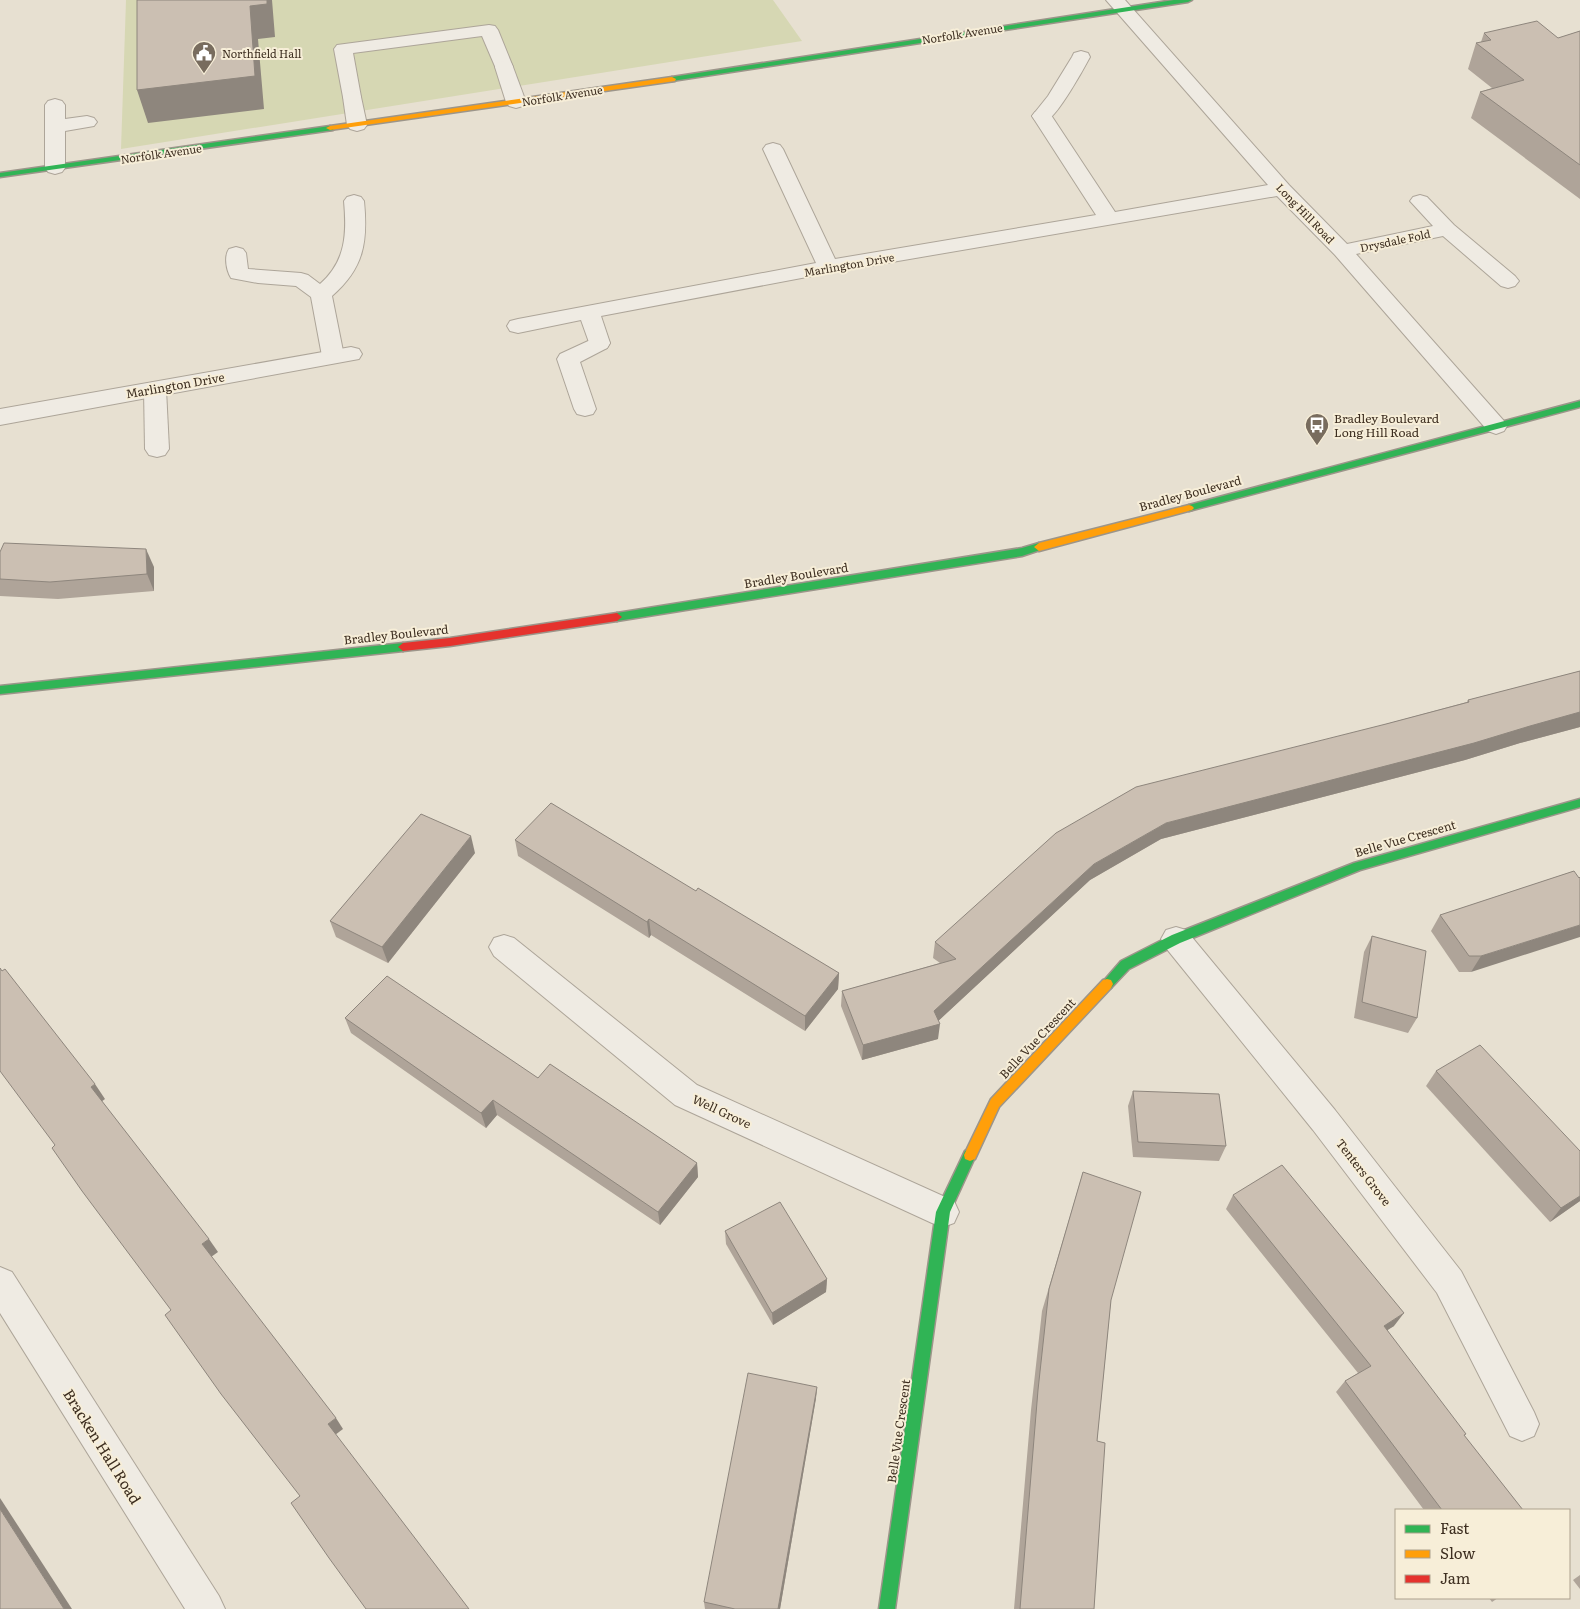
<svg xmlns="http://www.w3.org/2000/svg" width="1580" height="1609" font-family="Literata,serif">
<rect width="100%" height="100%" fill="#e7e0d1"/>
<polygon fill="#d6d7b3" points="126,0 773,0 802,41 121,149"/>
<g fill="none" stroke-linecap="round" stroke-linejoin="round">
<g stroke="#ada599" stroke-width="2">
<g id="lane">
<polygon points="489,25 495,26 498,30 513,67 511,71 504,73 497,71 482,36 353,53 361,97 359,101 352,103 345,101 343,97 334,49 337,45"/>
<path d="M1081,51L1088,53L1090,57C1083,70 1058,115 1047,120C1043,122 1039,121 1035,120L1032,116L1048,96L1072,57L1074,53Z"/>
<path d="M354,195L361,197L364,201C368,242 364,268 332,296L344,356L341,361L333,363L325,361L322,356L311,297L296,286L258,283L231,278C226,270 224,256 229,249L236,247L243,249L246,253L248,269L301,273L308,275L320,284C346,261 347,234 344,201L347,197Z"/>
<polygon points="599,336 607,338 610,343 607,348 580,362 596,409 593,414 585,416 577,414 574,409 557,359 560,354"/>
<polygon points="155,382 163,384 166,389 169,449 165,455 157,457 149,455 145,449 144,389 147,384"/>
</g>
</g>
<g stroke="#ada599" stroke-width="2">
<g id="street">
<polygon points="1106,0 1125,0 1289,185 1347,244 1433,226 1410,201 1413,197 1420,195 1427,197 1454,225 1515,276 1519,281 1515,286 1508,288 1501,286 1443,236 1356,254 1504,421 1507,426 1504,431 1496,434 1488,431 1335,255 1277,196 828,273 601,316 610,343 607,348 599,350 591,348 581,320 518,333 510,331 507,326 510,321 518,319 816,263 763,149 766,145 773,143 780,145 783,149 835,259 1096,215 1032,116 1035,112 1042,110 1049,112 1115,212 1268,185"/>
<polygon points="504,61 511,63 513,67 526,102 523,106 516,108 509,106 506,102 495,67 497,63"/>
<polygon points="352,91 359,93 361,97 367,125 364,129 357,131 350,129 347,125 343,97 345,93"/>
<polygon points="55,99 62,101 65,105 65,119 87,116 94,118 97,122 94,126 65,131 65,168 62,172 55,174 48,172 45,168 45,105 48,101"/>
<polygon points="351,347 359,349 362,354 359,359 0,425 0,409"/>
<polygon points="1176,927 1186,930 1335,1110 1461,1271 1534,1412 1539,1424 1534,1436 1522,1441 1510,1436 1437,1293 1313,1130 1166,948 1161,939 1166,930"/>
<polygon points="504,935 514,938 697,1085 954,1201 959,1212 954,1223 943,1227 932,1223 675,1105 494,956 489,947 494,938"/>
<polygon points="0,1267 12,1272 219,1596 225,1609 185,1609 0,1313"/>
</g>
</g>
<g stroke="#9c958a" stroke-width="3">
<g id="fast">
<polygon points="1174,0 1192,0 1188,2 672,81 668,79 672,77"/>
<polygon points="330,126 334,128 333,130 0,177 0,173"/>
<polygon points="1580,401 1580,407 1189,511 1184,508 1189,505"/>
<polygon points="1039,543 1044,547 1043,549 1022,556 617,621 612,617 617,613 1022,548"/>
<polygon points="403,643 408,647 403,651 0,694 0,686"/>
<polygon points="1580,799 1580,807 1360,870 1180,943 1129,969 1111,988 1107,989 1103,988 1101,984 1121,961 1172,935 1354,863"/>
<polygon points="970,1149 975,1151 976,1155 950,1212 895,1609 879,1609 936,1212 965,1151"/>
</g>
</g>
<g stroke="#9c958a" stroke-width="3">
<g id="slow">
<polygon points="672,77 676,79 675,81 330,130 326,128 330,126"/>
<polygon points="1189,505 1192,506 1194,508 1192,510 1039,551 1034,547 1039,543"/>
<polygon points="1107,979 1111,980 1113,984 1111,988 999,1107 975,1159 970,1161 965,1159 964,1155 991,1099 1103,980"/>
</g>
</g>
<g stroke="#9c958a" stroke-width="3">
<polygon id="jam" points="617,613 622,617 617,621 450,646 403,651 398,647 403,643 450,638"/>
</g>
<use href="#lane" fill="#efebe3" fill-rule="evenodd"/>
<use href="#street" fill="#efebe3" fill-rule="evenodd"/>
<use href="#fast" fill="#30b455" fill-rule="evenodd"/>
<use href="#slow" fill="#ff9f0a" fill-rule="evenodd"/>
<use href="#jam" fill="#e5322d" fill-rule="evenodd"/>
</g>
<g fill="#afa499">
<polygon points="1580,31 1580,199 1471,118 1480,92 1492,88 1468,69 1476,43 1481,42 1484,33 1558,38"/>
<polygon points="0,552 154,567 154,591 58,599 0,596"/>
<polygon points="1580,671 1580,727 1520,743 1465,760 1161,839 1090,880 938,1021 938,1039 862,1060 841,1006 842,991 940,963 933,958 935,942 1386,724 1467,702 1468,700"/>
<polygon points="515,840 696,891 839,973 838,989 805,1031 651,935 649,938 518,856"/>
<polygon points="475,853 388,963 336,937 330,921 355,892"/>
<polygon points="1574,871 1471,972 1459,972 1431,931 1440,915"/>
<polygon points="1372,936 1417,1018 1408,1033 1354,1018 1364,952"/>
<polygon points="345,1018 538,1078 697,1163 698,1177 660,1225 497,1115 486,1128 351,1033"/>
<polygon points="1436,1071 1580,1151 1580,1201 1550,1222 1426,1086"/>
<polygon points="1133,1091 1226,1146 1219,1161 1133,1157 1128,1106"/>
<polygon points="1083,1172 1111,1300 1097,1441 1094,1609 1014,1609 1031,1410 1042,1311"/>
<polygon points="1233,1195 1394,1326 1387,1330 1464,1436 1523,1510 1424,1510 1336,1392 1345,1381 1358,1373 1226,1209"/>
<polygon points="725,1231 827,1279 826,1292 773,1325 726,1244"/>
<polygon points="817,1387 816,1398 780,1609 705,1609 704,1602"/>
<polygon points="1580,1575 1580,1589 1573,1580"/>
<polygon points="1489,1598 1498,1598 1492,1602"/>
</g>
<g fill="#8e867d">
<polygon points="267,0 272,0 275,37 258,39 264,109 148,123 137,90 250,6"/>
<polygon points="146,549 154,567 154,591 147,574"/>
<polygon points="1580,712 1580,727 1520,743 1465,760 1161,839 1090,880 934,1025 940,1024 938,1039 862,1060 863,1045 934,1011 1094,864 1166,823"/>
<polygon points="471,836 475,853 388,963 382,947"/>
<polygon points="649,919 651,935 649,938 647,922"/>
<polygon points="1580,925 1580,937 1471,972 1481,956"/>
<polygon points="839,973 838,989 805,1031 805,1016"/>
<polygon points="95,1084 105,1099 101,1102 91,1087"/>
<polygon points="493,1100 497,1115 486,1128 481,1113"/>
<polygon points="697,1163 698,1177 660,1225 658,1212"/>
<polygon points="1580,1196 1580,1201 1550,1222 1561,1208"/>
<polygon points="209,1239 218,1252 211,1257 202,1244"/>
<polygon points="827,1279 826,1292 773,1325 772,1313"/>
<polygon points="1404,1313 1394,1326 1375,1338 1384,1326"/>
<polygon points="817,1387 816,1398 780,1609 778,1609"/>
<polygon points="336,1418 343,1429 335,1435 328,1424"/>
<polygon points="0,1498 72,1609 64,1609 0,1509"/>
</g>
<g fill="#cbbfb2" stroke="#8e867d">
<polygon points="137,0 267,0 267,4 250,6 255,76 137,90"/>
<polygon points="1537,21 1558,38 1580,31 1580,165 1480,92 1524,80 1476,43 1491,40 1484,33"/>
<polygon points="4,543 146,549 147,574 50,582 0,579 0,552"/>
<polygon points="1580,671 1580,712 1530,726 1474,743 1166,823 1094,864 934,1011 940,1024 863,1045 842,991 956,959 935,942 1056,833 1136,787 1386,724 1469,702 1468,700"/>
<polygon points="551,803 696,891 698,888 839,973 805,1016 649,919 647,922 515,840"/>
<polygon points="421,814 471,836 382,947 330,921"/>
<polygon points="1574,871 1579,878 1580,877 1580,925 1481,956 1469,956 1440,915"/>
<polygon points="1372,936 1426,951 1417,1018 1362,1002"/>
<polygon points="0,968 2,971 5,969 95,1084 91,1087 209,1239 202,1244 336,1418 328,1424 469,1609 366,1609 329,1558 291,1503 300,1496 221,1394 165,1315 171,1310 82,1191 52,1148 55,1145 0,1071"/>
<polygon points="387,976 538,1078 550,1064 697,1163 658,1212 493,1100 481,1113 345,1018"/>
<polygon points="1480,1045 1580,1151 1580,1196 1561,1208 1436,1071"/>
<polygon points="1133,1091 1219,1094 1226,1146 1138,1142"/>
<polygon points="1282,1165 1404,1313 1384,1326 1466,1434 1464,1435 1523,1510 1442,1510 1345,1381 1371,1366 1233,1195"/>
<polygon points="1083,1172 1141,1192 1111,1300 1097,1441 1105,1443 1094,1609 1020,1609 1038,1390 1049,1289"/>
<polygon points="780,1202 827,1279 772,1313 725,1231"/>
<polygon points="748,1373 817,1387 778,1609 735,1609 704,1602"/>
<polygon points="0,1509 64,1609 0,1609"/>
</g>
<defs>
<g id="civic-pin" transform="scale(1.25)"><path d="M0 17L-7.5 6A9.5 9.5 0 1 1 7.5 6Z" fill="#786c5e" stroke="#f7eed8"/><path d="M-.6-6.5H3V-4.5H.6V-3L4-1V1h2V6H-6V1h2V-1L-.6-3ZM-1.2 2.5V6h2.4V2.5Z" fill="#fff"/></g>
<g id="bus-pin" transform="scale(1.25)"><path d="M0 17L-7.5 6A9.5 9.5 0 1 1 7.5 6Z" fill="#786c5e" stroke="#f7eed8"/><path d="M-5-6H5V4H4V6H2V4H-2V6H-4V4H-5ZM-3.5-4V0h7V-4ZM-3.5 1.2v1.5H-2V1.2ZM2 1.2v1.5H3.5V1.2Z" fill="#fff"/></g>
</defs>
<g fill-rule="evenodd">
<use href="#civic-pin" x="204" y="53"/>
<use href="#bus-pin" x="1317" y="425"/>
</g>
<g text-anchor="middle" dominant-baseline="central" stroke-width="4" stroke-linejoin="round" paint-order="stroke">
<g font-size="11" fill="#3d2e20" stroke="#f7eed8">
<text transform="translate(962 33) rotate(-9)">Norfolk Avenue</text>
<text transform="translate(562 95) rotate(-9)">Norfolk Avenue</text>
<text transform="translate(161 153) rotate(-8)">Norfolk Avenue</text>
<text transform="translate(1306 213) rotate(46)">Long Hill Road</text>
<text transform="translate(1395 240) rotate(-12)">Drysdale Fold</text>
<text transform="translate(849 264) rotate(-10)">Marlington Drive</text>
</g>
<g font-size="11" fill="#3d2e20" stroke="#f7eed8" text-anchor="start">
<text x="222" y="53">Northfield Hall</text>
</g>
<g font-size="12" fill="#3d2e20" stroke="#f7eed8">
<text transform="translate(175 385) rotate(-10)">Marlington Drive</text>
<text transform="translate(1190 493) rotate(-15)">Bradley Boulevard</text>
<text transform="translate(796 575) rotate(-9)">Bradley Boulevard</text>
<text transform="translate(396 634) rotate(-6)">Bradley Boulevard</text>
<text transform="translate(1405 838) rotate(-16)">Belle Vue Crescent</text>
<text transform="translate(1037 1038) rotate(-47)">Belle Vue Crescent</text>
<text transform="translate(722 1111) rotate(25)">Well Grove</text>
<text transform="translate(1364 1172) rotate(52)">Tenters Grove</text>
<text transform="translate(898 1431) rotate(-82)">Belle Vue Crescent</text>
</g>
<g font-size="12" fill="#3d2e20" stroke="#f7eed8" text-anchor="start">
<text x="1334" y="418">Bradley Boulevard<tspan x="1334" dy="14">Long Hill Road</tspan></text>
</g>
<g font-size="15" fill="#3d2e20" stroke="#f7eed8">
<text transform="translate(103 1446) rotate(58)">Bracken Hall Road</text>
</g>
</g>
<rect x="1395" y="1509" width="175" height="90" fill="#f7eed8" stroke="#ada18e"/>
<rect x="1405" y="1525" width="25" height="8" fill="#30b455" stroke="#ada18e"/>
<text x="1440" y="1534" font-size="15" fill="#3d2e20">Fast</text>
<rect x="1405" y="1550" width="25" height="8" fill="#ff9f0a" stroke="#ada18e"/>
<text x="1440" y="1559" font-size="15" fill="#3d2e20">Slow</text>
<rect x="1405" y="1575" width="25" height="8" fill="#e5322d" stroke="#ada18e"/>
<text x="1440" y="1584" font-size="15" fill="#3d2e20">Jam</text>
</svg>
